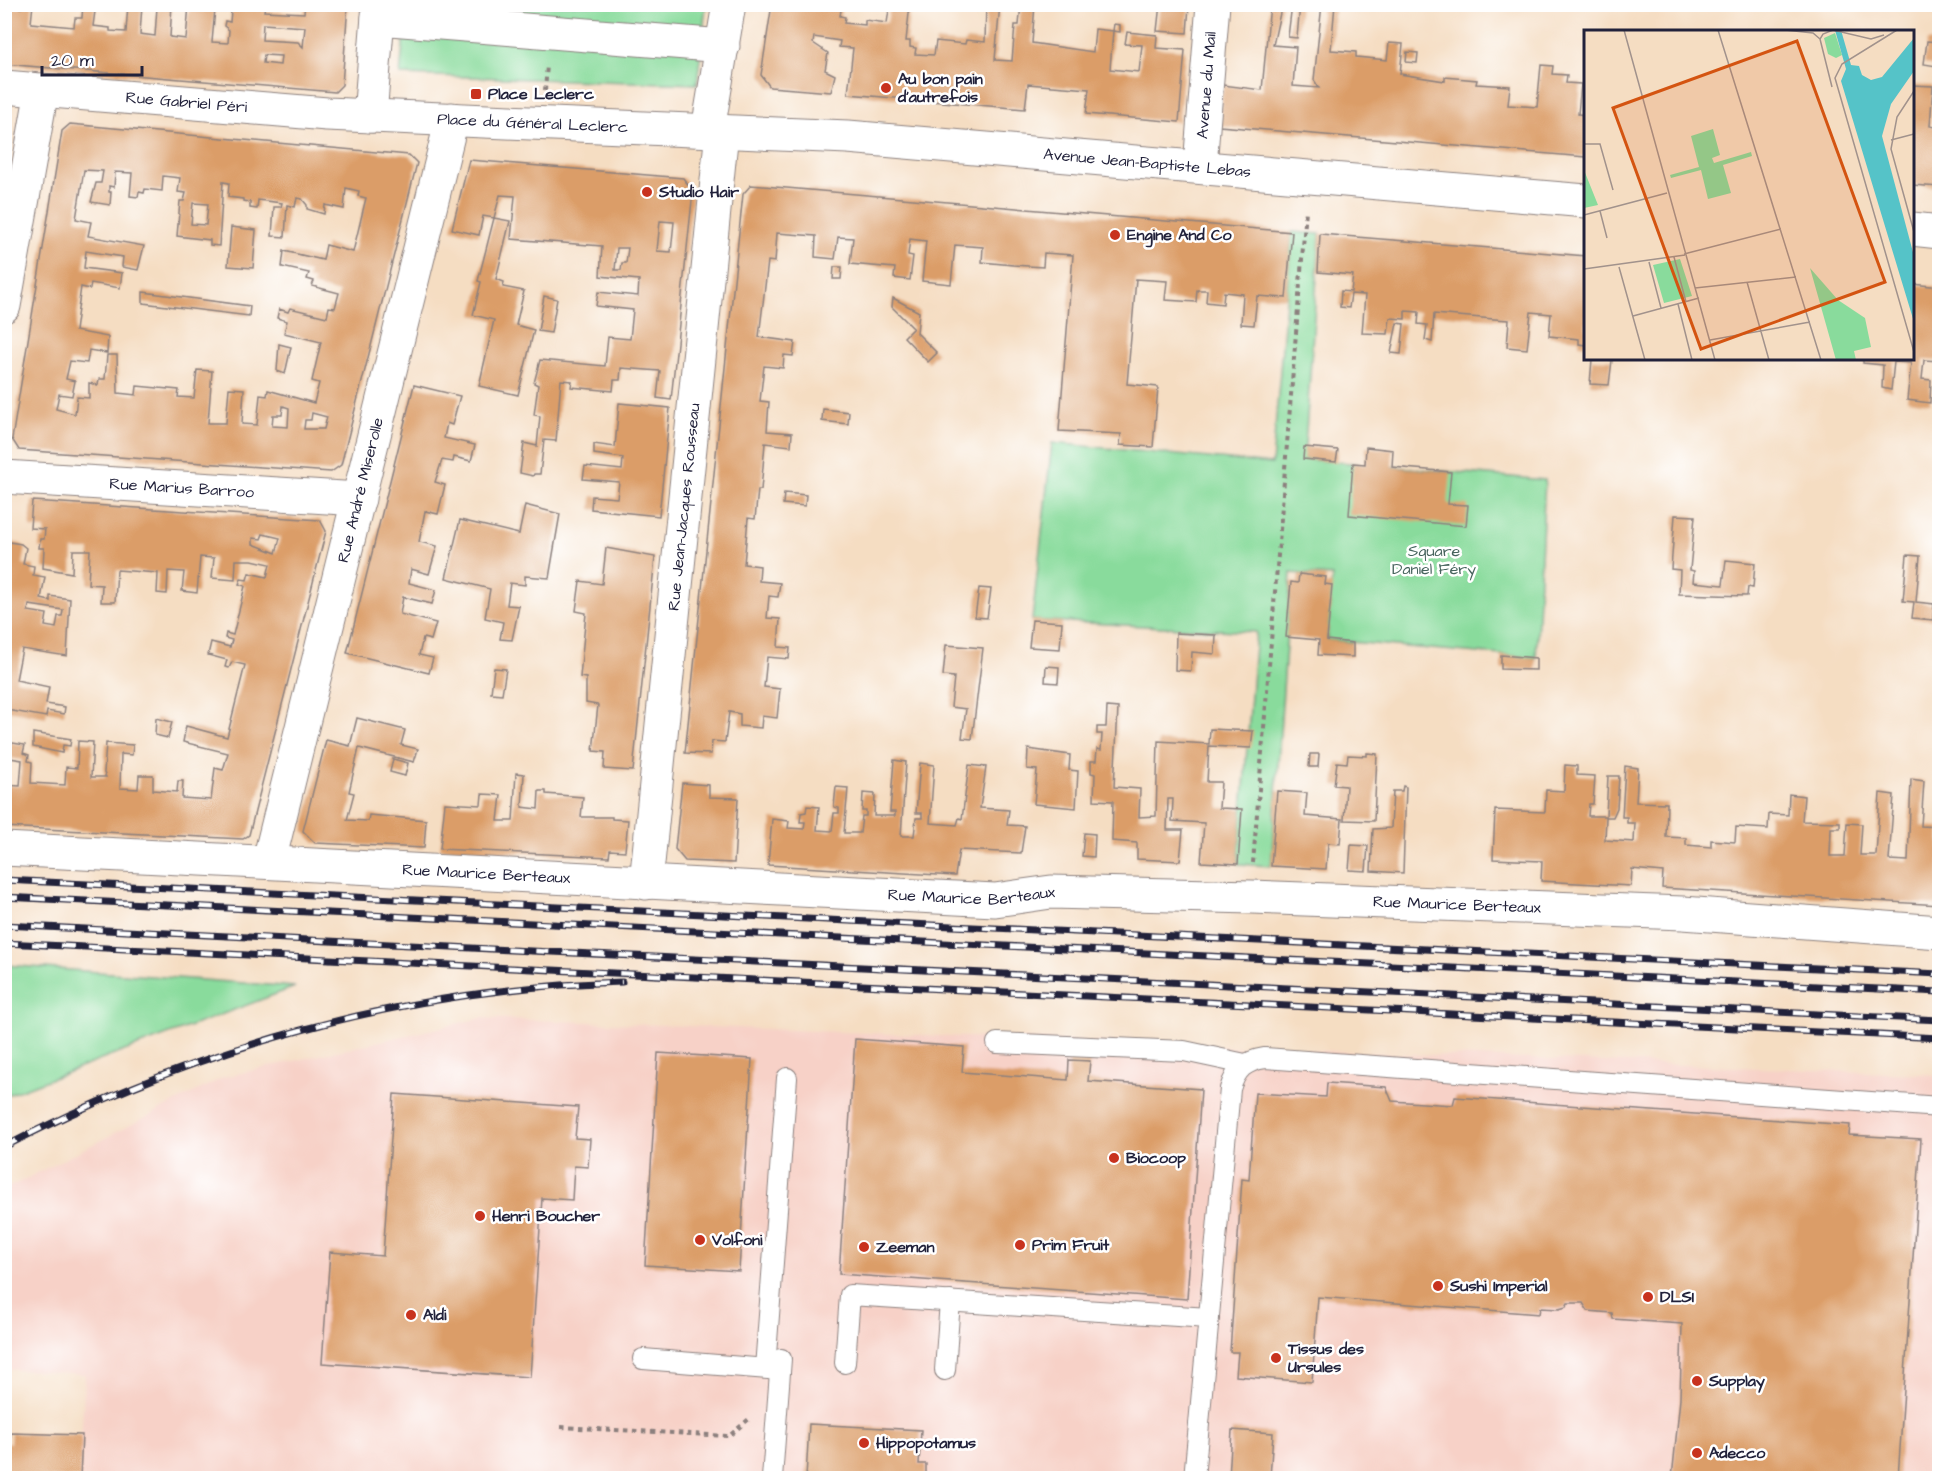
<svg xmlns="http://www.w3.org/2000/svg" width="1944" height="1483" font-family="'Architects Daughter',sans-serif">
<rect width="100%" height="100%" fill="#fff"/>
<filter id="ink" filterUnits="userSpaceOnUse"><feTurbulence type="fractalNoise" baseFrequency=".0167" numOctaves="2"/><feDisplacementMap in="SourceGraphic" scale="12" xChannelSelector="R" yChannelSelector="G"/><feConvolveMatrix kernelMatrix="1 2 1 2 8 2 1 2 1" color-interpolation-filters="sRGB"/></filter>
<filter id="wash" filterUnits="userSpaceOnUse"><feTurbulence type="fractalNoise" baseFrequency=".008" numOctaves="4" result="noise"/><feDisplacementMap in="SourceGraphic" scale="24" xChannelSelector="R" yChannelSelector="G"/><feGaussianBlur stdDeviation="1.35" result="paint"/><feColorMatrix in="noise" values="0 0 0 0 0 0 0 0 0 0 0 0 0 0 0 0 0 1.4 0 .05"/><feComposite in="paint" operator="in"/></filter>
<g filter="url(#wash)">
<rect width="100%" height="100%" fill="#f5ddc2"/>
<polygon fill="#f7d1c7" points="482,1018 1939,1075 1939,1478 79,1478 85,1374 5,1369 4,1190 224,1077"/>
<g fill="#89db9c" stroke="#567e6c" stroke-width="1.5">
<polygon points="407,5 706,5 697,84 400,75"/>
<polygon points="1292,232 1320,234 1304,459 1545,480 1536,658 1327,640 1332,576 1291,573 1271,866 1238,864 1256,632 1032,620 1052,443 1272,464"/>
<polygon points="5,965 295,987 5,1096"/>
</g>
<g id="blocks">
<g fill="#db9d68" fill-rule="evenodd">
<path d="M4,4L21,8V4H33L31,23L74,27L75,18H82L83,4H96L93,26L110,28V31L126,32L128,4L142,5L140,34L155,36L157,7L150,4H172L170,37L186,39L189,5H265L264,11L304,13L305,4H348L342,85L335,92L4,64ZM215,9L231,11L230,22L225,21L224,26L229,30L228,43L212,42ZM263,24L305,27L303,47L298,42L262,40ZM264,55L281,56L280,65L263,63Z"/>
<polygon points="772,4 842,4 840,16 845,17 844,23 865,25 865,20 887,23 890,4 910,4 906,41 910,41 910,47 916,48 915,54 934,55 936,41 965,44 966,40 985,42 986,4 1000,4 995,60 1012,61 1015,25 1019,25 1021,4 1035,4 1032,43 1093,52 1095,29 1113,31 1114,24 1120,25 1120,32 1113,31 1110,69 1139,72 1142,45 1125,44 1127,32 1157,35 1156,48 1185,50 1179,122 1086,114 1089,89 1028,84 1025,109 848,94 853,48 839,47 840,41 814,37 813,43 828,53 825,70 835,75 831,92 770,87 761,75"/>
<polygon points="1160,4 1189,6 1187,33 1157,31"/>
<polygon points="1270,4 1282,4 1273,45 1296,47 1293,86 1319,88 1314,80 1322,4 1335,4 1331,50 1356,52 1356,57 1387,60 1389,43 1403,44 1400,74 1445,81 1445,77 1477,80 1476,84 1510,86 1508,105 1537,107 1541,65 1553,66 1552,74 1567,75 1566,83 1581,84 1578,114 1586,115 1586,157 1219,126 1223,85 1262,90"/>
<polygon points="1292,4 1300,4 1297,38 1288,37"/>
<polygon points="1927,41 1938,42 1936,66 1924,64"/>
<polygon points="1407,52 1418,53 1417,63 1406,62"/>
<polygon points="1912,85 1933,86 1930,126 1940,128 1940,187 1912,185"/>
<polygon points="4,118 12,128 6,164 4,164"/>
<path d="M70,124L409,155L417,163L341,465L331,472L19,450L12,439L18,402L62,131ZM84,170L103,171L101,183H96L91,202L110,205L111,192H109V186L114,187L115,172L132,173L130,196L138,197L139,192L144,193L145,189L162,191L163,176L180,178L178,192L186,193L184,201H180L177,236L210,240V245L219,246L223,182L229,183L228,197L243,199V201L250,202V208L257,209L258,200L282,203L281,207H274L272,236L285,237L287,205L295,207L297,198L302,199L307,205V209L324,214L325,205L344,209L346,188L359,191L358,196L366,198L353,252L326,245L323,260L284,251L282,267L309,273L307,279L314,281L312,286L339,293L335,308L329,307L327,317L290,308L288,312L279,309L277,318L287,321L284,333L321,342L312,381L319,383L314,403L268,390L267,396L260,395L257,425L242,424L244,389L229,388L226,423H208L212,371L197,370L194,398L178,397L179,390L137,386L136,395L118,393L117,355H107L105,379H99L98,385L89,383V398L77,397L75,414L56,409L59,394L72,396L75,381L66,379L70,361L87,363L89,350L107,353L108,337L75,331L81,287L90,289L91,283L120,288L122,273L84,268L86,251L123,257L122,267L138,270L144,246L88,236L91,222L76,219ZM193,203L208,204L206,225L191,224ZM283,406L289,408L288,427L272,426L273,415H282ZM312,413L327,417L324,429H304L305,420H311Z"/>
<path d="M469,160L683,178L693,191L671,400L657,398L660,371L621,368L620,380H614L613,391L571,387L572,381L561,380L556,441L544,440L540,474H534L533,476L520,473L524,443L537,446L540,416L534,415L538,385L534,383L540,360L605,366L608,337L630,339L633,310L596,306L598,292L638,296L639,280L600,276L602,246L511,239L515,196L500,195L494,218L483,216L479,235L452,229ZM660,221L674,222L671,252L657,251ZM617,248H628L626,263H622L621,270H615Z"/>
<polygon points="751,185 1292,232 1286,298 1257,296 1254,325 1241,324 1243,294 1224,292 1223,304 1206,302 1207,290 1197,290 1196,302 1165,300 1167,281 1136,279 1127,384 1158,387 1153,447 1120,445 1121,434 1059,431 1073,255 1044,253 1043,267 1013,265 982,262 983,247 955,245 951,284 922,281 926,241 910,239 908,255 913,256 910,280 894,278 895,268 850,264 853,238 838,237 835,259 815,257 816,236 777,233 775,262 768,261 759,337 795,342 793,356 784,355 783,368 764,366 760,401 769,402 767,431 792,433 791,446 765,443 761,490 758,490 755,519 748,518 744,564 760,566 759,581 780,583 778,597 769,596 767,618 780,619 778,647 790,648 789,659 767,657 764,687 780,689 777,718 762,716 761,728 740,726 740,714 729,712 725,742 712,741 711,754 685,753 743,194"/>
<polygon points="494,218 510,221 496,279 504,282 503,287 524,291 516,325 534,330 518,395 479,386 494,320 473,315 481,282 478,281"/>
<polygon points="231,227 256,230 253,268 228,266"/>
<polygon points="1320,234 1586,256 1586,345 1579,344 1579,339 1549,336 1551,314 1531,312 1527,349 1507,347 1509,320 1494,319 1434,314 1432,342 1425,340 1427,325 1418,324 1419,312 1405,311 1405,319 1390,318 1388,334 1362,333 1365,295 1351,294 1349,308 1340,307 1341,291 1351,292 1353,275 1318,272"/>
<polygon points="834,267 842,267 841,279 833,279"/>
<polygon points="1912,284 1940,287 1940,361 1924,360 1922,379 1931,380 1930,403 1907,400 1911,363 1894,362 1891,390 1882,388 1883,365 1863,363 1863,358 1912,358"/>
<polygon points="143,292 250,306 249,316 143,303"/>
<polygon points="544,296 557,299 551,333 538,331"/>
<polygon points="893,298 919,312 917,333 937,353 928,362 904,337 913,328 892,307"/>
<polygon points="1397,323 1404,324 1401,354 1391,353"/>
<polygon points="279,344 291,347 285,374 277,371"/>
<polygon points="1592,359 1612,360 1609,385 1590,384"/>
<polygon points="414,385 460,396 452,425 447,423 444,438 475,445 471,461 454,457 453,462 442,460 435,482 445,485 438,514 425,511 419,542 437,546 429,574 411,569 409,583 436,590 432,604 403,597 400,614 436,623 431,640 423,638 419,655 433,658 429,673 347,653"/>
<polygon points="619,403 670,408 659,516 591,509 592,496 617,498 619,482 583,479 585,466 622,470 623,458 594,454 594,444 615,447"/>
<polygon points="823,409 849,412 848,424 822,421"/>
<polygon points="1304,447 1338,450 1336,462 1303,459"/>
<polygon points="1366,447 1393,450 1392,467 1451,472 1448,504 1468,505 1466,526 1349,515 1353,463 1365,464"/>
<polygon points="784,493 806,495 805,506 783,504"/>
<path d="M32,501L320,520L326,531L249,835L243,839L4,827V785L20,786L22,760L4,757V744L7,742L25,745L23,753L29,755L28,761L32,762L31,783L65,785L66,767L77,768L78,741L93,742L91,777H106L104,773L106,743L133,745L132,755L121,754L120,788L138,789L139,775H153V790L177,792L178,781H183L182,798L211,800L215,768L223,770L228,753L183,742L186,726L227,737L245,665L232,662L229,668L225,667L227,660L208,655L211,642L230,647L232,640L225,638L226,633L233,635L245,586L239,584L241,579L247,580L249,573L267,577L270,564L252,560H236L235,580L212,578L214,558L200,557L197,593L182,591L184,572L168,571L167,594L157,593L158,573L117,570L115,602H101L102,585L88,584L90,550H73L72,573L43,568L44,548H39L40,539H44L45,529L30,528ZM263,534L280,538L276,553L253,544V538L261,539Z"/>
<polygon points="525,505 560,514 549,578 525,576 525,585 510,583 507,605 519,606 512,640 500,639 503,622 485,618 490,589 446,578 460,520 519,534"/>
<polygon points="1675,515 1695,516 1690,570 1694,571 1693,582 1723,585 1726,560 1755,563 1753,588 1748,587 1747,596 1679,594 1680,570 1671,569"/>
<path d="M4,541L21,544L26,548L23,564L34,566L33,575L45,577L41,599L50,601V596L70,599L67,656L22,649L16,680L49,687L46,704L65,707L64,714L47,711L46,717L7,710L4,718ZM29,605L63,610L62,616H58L56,628L45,626L47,614L28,611Z"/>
<polygon points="606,548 655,557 633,771 604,769 605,752 593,751 598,705 586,703 586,678 580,677 586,613 576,611 580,581 602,584"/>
<polygon points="1907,555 1920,556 1916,602 1934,604 1933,620 1912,618 1914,602 1903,601"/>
<polygon points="1299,574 1326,577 1325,584 1332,585 1327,640 1353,643 1353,657 1318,655 1319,640 1286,637 1291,582 1298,583"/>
<polygon points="979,588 991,589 987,618 975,617"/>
<polygon points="1032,620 1062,622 1060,649 1029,647"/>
<polygon points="1176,633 1216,635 1215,654 1192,652 1191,671 1175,670"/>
<polygon points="946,645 983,648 972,739 962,738 966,709 951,707 954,677 943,676"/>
<polygon points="1501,655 1536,658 1536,670 1501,669"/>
<polygon points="1046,666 1059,667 1058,683 1045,682"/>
<polygon points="494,668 506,669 502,694 491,693"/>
<polygon points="1107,707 1118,708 1114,787 1140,789 1139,817 1156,816 1158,741 1209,744 1210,729 1253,731 1251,748 1209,746 1207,782 1221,782 1219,808 1242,809 1238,864 1201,862 1204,823 1172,821 1173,799 1168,799 1167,830 1183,830 1180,861 1137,859 1137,843 1112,841 1113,801 1094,800 1095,774 1091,773 1091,761 1096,761 1097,749 1101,750 1102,734 1097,734 1097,727 1106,727"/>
<polygon points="156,718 172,722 168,738 155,735"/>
<polygon points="357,718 405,730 401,745 418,749 414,762 359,748 349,792 354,793 347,820 368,821 369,815 426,820 424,848 315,843 303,831 326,740 350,746"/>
<polygon points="33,733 71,739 70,746 63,745 62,753 33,747"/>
<polygon points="1028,749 1070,755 1069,770 1078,771 1076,808 1034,804 1037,770 1027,769"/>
<polygon points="1367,753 1377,754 1374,821 1344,820 1346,786 1334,785 1337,762 1347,763 1348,755 1367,756"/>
<polygon points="1310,754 1319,754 1318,767 1309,767"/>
<polygon points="393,759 408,763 405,776 390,772"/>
<polygon points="894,760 906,762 901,836 914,836 916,818 922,818 922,813 916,813 920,763 934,765 930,823 957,825 959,818 962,819 969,765 986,767 980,808 1009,810 1007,825 1025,826 1021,853 959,850 955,876 768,865 772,819 789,821 788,828 804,829 805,822 800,822 801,813 806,812 807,806 819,807 817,830 832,831 834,813 839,813 839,808 834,807 836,787 848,788 844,833 860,833 862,816 866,816 866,811 862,811 863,793 875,794 874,816 895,816 895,812 890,812"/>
<polygon points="1565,765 1577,766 1577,775 1595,776 1593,804 1589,804 1588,816 1606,816 1608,776 1619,776 1617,808 1613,817 1606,817 1605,840 1634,842 1635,823 1627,823 1627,817 1622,817 1625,766 1638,768 1636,802 1667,803 1666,837 1686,838 1686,845 1711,847 1711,840 1735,842 1736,827 1768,829 1769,814 1788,815 1789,794 1804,796 1802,821 1840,822 1840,828 1831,828 1830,856 1845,856 1847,823 1862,824 1860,855 1876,855 1880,793 1894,795 1889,860 1908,861 1911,779 1924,781 1921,826 1940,827 1940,905 1662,888 1663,872 1632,869 1631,886 1541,881 1542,861 1493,859 1495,810 1545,812 1546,790 1564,791"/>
<polygon points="516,773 524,774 522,807 538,809 539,791 546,791 546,794 583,797 581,817 612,817 612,819 628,820 625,851 610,850 609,857 440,849 445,803 481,805 482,794 501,795 498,821 513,821"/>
<polygon points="682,783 709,785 709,797 738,798 734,863 685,861 675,849"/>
<polygon points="1403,786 1406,787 1403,873 1371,871 1373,829 1391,828 1393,791 1402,791"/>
<polygon points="1277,791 1307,793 1305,816 1342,819 1340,844 1328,843 1326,869 1271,866"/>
<polygon points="1084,833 1095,834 1094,857 1082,856"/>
<polygon points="1351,845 1368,846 1366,871 1349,870"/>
<polygon points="855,1039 964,1047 962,1072 1068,1080 1069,1060 1090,1061 1088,1081 1201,1089 1187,1299 839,1274"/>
<polygon points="658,1053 752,1059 739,1271 645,1265"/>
<polygon points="1327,1083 1386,1087 1392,1101 1453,1105 1455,1097 1850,1125 1849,1135 1921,1139 1898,1478 1672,1478 1680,1399 1682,1324 1613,1319 1612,1313 1588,1311 1583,1303 1568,1303 1566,1307 1559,1309 1540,1308 1539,1314 1318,1297 1312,1382 1236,1376 1238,1352 1230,1352 1242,1179 1249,1180 1255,1093 1326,1097"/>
<polygon points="394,1094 578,1107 575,1138 590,1139 588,1167 574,1166 572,1200 542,1198 530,1377 322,1363 330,1252 383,1256"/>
<polygon points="809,1424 921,1430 919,1464 926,1464 926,1478 806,1478"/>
<polygon points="1232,1430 1273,1433 1270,1478 1229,1478"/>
<polygon points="11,1433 82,1435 80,1478 4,1478 4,1443 10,1443"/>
</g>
</g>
</g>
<g filter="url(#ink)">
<use href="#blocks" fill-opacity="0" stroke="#8c807e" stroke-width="1.5"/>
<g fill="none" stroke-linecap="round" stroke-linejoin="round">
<g stroke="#8c807e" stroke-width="22">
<g id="service">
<polyline points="997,1043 1184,1051 1245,1064"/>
<polyline points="643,1359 780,1370"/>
<polyline points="845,1363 850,1295 1209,1318"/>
<polyline points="765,1368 787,1078"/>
<polyline points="945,1370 950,1301"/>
<polyline points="772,1478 781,1359"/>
<path d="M1194,1478L1230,1089C1236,1069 1245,1061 1265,1058L1940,1107"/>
</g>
</g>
<g stroke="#8c807e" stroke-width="35">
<g id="minor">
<polyline points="378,18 723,46"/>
<polyline points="370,116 379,4"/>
<polyline points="708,130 729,4"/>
<path id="s1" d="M1200,166L1213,4"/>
<polyline points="4,306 42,90"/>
<path id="s2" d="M4,477L359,499"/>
<path id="s3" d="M4,849L995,900L1051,892L1252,897L1683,913L1940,932"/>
<path id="s4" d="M269,861L452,119"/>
<path id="s5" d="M646,883L722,131"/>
</g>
</g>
<g stroke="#8c807e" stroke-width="35">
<g id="tertiary">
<path id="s6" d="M4,87L327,114L848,137L1586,201"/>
<polyline points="1912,229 1940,232"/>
</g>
</g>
<g stroke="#8c807e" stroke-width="4" stroke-dasharray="4.5 4.5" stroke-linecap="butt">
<polyline points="686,4 694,9"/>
<polyline points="545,91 547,65"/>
<polyline points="1253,863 1306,210"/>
<polyline points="561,1427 729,1436 749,1419"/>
</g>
<use href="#service" stroke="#fff" stroke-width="20"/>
<use href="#minor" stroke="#fff" stroke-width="33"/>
<use href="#tertiary" stroke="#fff" stroke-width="33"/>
<g stroke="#22223b" stroke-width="7">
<g id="rail">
<polyline points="4,880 1940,974"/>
<polyline points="4,897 1940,992"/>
<polyline points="4,925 1940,1020"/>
<polyline points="4,943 1940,1038"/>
<path d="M4,1147C196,1047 406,988 622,982"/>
</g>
</g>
<use href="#rail" stroke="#fff" stroke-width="4.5" stroke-dasharray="14" stroke-linecap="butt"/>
</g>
</g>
<g fill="#c8321e" stroke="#fff" stroke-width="2">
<circle cx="886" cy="88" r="6"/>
<rect x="470" y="88" width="12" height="12" rx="3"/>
<circle cx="647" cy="192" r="6"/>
<circle cx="1115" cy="235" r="6"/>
<circle cx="1114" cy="1158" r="6"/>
<circle cx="480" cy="1216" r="6"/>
<circle cx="700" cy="1240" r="6"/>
<circle cx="1020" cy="1245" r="6"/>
<circle cx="864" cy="1247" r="6"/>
<circle cx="1438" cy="1286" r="6"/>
<circle cx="1648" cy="1297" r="6"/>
<circle cx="411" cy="1315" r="6"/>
<circle cx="1276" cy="1358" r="6"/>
<circle cx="1697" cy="1381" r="6"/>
<circle cx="864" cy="1443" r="6"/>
<circle cx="1697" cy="1453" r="6"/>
</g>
<g text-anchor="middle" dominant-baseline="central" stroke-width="5" stroke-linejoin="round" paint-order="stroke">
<g font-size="16" font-weight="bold" fill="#22223b" stroke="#fff" text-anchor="start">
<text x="898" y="79">Au bon pain<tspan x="898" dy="18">d'autrefois</tspan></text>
<text x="488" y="94">Place Leclerc</text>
<text x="659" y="192">Studio Hair</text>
<text x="1127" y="235">Engine And Co</text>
<text x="1126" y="1158">Biocoop</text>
<text x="492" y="1216">Henri Boucher</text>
<text x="712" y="1240">Volfoni</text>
<text x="1032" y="1245">Prim Fruit</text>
<text x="876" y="1247">Zeeman</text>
<text x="1450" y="1286">Sushi Imperial</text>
<text x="1660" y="1297">DLSI</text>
<text x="423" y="1315">Aldi</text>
<text x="1288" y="1349">Tissus des<tspan x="1288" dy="18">Ursules</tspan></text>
<text x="1709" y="1381">Supplay</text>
<text x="876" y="1443">Hippopotamus</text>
<text x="1709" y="1453">Adecco</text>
</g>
<g font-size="16" fill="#22223b" stroke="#fff">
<text stroke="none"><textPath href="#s1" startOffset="81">Avenue du Mail</textPath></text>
<text stroke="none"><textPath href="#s6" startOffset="183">Rue Gabriel Péri</textPath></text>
<text stroke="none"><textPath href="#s6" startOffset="530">Place du Général Leclerc</textPath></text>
<text stroke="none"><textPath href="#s6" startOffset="1146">Avenue Jean-Baptiste Lebas</textPath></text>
<text stroke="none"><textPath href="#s2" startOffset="178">Rue Marius Barroo</textPath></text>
<text stroke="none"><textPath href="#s4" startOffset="382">Rue André Miserolle</textPath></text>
<text stroke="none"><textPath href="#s5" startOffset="378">Rue Jean-Jacques Rousseau</textPath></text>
<text stroke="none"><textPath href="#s3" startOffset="483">Rue Maurice Berteaux</textPath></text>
<text stroke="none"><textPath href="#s3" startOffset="969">Rue Maurice Berteaux</textPath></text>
<text stroke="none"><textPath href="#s3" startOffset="1455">Rue Maurice Berteaux</textPath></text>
</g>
<g font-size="16" fill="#46635d" stroke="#fff">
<text x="1434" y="551">Square<tspan x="1434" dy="18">Daniel Féry</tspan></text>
</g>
</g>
<g transform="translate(1584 30)">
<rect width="330" height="330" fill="#f5ddc2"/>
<path d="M251,3L258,25L252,28L244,24L240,8ZM129,99L136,125L128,128L130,133L167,122L168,126L139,135L147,163L124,169L117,140L87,148L86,145L115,137L107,106ZM0,140L14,175L0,178ZM96,229L108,266L80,273L69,235ZM226,238L254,270L281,288L287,317L270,321L272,330H252Z" fill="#89db9c"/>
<path d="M251,0H257L267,35L275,36L278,45L287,50L298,47L330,8V41L307,74L298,106L330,226V292L257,51L262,39Z" fill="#55c3c8"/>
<path fill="none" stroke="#a1928c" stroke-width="1.5" d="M40,0L131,330M134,0L237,330M201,0L229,3L236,9M313,0L258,34L251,48L330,322M248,57L236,9L239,4L249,0L287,9L300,5M330,61L313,87L307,119L330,202M307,110L330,104M0,114H16L29,160M16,181L23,208M0,185L83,163M100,224L197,199M90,227L102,272M65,232L77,278M35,237L61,330M0,239L101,225M163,252L185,330M111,258L212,247M94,274L108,330M49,286L115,268M126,310L226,292"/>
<path fill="#d45411" fill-opacity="0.15" stroke="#d45411" stroke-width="3" d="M213,11L301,252L117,319L29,78Z"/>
<rect width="330" height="330" fill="none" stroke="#22223b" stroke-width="3"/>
</g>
<rect width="1944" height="1483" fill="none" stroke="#fff" stroke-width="24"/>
<path d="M42 66v9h100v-9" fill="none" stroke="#22223b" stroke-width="3"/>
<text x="51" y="66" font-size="18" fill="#22223b" stroke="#ffffff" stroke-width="4.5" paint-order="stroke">20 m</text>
</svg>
